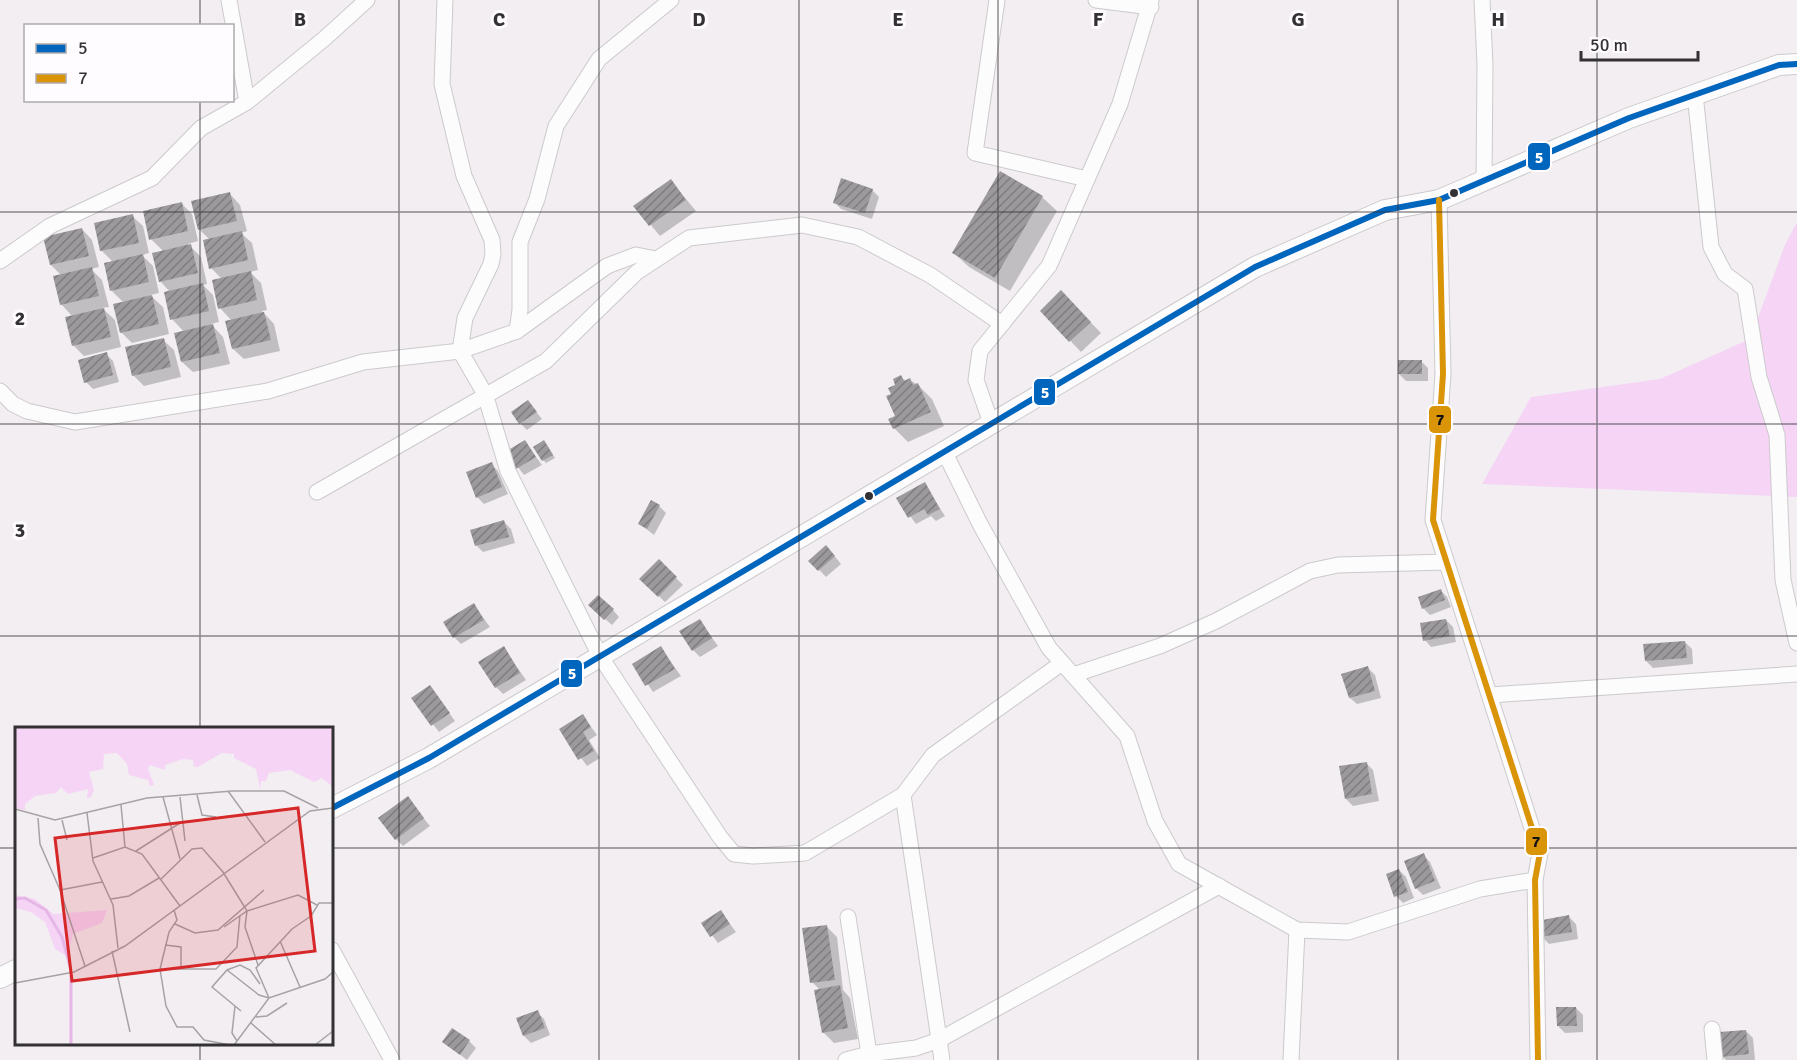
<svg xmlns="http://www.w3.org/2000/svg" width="1797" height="1060" font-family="Signika,sans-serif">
<defs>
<pattern id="building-hatch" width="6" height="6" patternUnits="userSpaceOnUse" patternTransform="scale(1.5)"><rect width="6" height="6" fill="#9b999b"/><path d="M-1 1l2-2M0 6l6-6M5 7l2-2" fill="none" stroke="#7f7d7f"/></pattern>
</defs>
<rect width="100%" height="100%" fill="#f2eef2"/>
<polygon fill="#f5d4f6" points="1797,222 1797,497 1482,484 1531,397 1660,379 1750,339 1785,245"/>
<g fill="#0003">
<polygon points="671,181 696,211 660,236 635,206"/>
<polygon points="872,190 879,197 872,219 841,209 834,202"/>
<polygon points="230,194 240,205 247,231 241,233 252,243 258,270 250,272 261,283 267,310 262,311 274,324 280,351 244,359 233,349 232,321 220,308 222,279 211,268 210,240 199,229"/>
<polygon points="1042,197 1057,211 1010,291 969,267 954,253"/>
<polygon points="181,203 192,214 198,241 188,244 201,257 207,284 203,285 213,295 219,322 211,324 223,337 230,364 193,372 182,362 185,333 172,319 170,292 160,281 164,252 151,239"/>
<polygon points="132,216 143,226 149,253 142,255 153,266 159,293 150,295 163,307 169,334 132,343 121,332 124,303 112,291 113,262 102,251 95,224"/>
<polygon points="82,229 92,240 99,267 91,269 102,280 109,307 102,308 115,320 121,347 84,356 73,345 73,317 61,304 62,276 51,265"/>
<polygon points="1061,292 1101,333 1081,352 1042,311"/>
<polygon points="163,340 174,350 181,377 144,386 133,375"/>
<polygon points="106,354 113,361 119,382 93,389 86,382"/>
<polygon points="1421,361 1428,368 1428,381 1406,381 1399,374"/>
<polygon points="901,377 906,381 910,380 918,385 932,399 944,426 908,442 894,428 897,417 893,395"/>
<polygon points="528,402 542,419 527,430 520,423"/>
<polygon points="525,442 542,465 524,475 507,453"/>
<polygon points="547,445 555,458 546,463 543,460"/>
<polygon points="491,464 498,471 508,494 484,504 477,497"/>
<polygon points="924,484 945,516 936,521 931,516 916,524 898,499"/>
<polygon points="659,506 666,513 654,535 640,524"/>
<polygon points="504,522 511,529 515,543 483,552 476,545"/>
<polygon points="833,554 841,564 826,577 811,561"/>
<polygon points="659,561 683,585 665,602 641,579"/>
<polygon points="1440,590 1447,597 1451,607 1430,615 1423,608"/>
<polygon points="474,605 490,627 461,644 454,637"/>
<polygon points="613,610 619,617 612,625 597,612"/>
<polygon points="1446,620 1453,627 1456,642 1431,647 1425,640"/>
<polygon points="700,621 718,646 700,657 693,650"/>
<polygon points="1685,642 1692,649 1693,664 1653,668 1646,661"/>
<polygon points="504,648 526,680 503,694 496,687"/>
<polygon points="661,648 681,676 653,692 634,664"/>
<polygon points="1368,668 1375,675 1381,698 1357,704 1350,698"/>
<polygon points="430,687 455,721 439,732 413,698"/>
<polygon points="583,716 597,735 589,740 600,758 587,766 561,730"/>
<polygon points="1366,763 1373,770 1379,801 1353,806 1346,799"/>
<polygon points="407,798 430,826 403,846 396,839"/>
<polygon points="1423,855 1430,862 1441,888 1423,895 1416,888"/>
<polygon points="1399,870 1406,877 1414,898 1403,903 1396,896"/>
<polygon points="721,912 736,932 718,943 703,923"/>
<polygon points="1569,917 1576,924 1578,939 1549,944 1542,937"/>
<polygon points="826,926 837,937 843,990 850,998 858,1039 834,1043 823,1032 820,990 812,982"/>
<polygon points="1576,1008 1583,1015 1583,1032 1565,1033 1558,1026"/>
<polygon points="537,1012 544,1019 550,1035 531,1043 524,1036 518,1019"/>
<polygon points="1746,1031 1753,1038 1755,1060 1726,1060 1722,1056"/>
<polygon points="469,1041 476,1048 467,1060 444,1042"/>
</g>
<g fill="url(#building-hatch)">
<polygon points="1000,171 1043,196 995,278 952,253"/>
<polygon points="841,178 873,189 865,213 833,203"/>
<polygon points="671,179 686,200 649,226 633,206"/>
<polygon points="230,192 237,221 198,230 191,201"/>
<polygon points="182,202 188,231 149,240 143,211"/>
<polygon points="133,214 139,243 100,251 94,223"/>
<polygon points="82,228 89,256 50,265 43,237"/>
<polygon points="242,231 248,260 209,269 203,240"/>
<polygon points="191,244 198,273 159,282 152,253"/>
<polygon points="143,254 149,282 110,291 104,263"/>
<polygon points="92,267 99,296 60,305 53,276"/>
<polygon points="251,271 257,300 218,309 212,280"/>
<polygon points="203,283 209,311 170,320 164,292"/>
<polygon points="1061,290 1091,322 1069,342 1040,311"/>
<polygon points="152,295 159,324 120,333 113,304"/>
<polygon points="104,308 111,337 72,346 65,317"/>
<polygon points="264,312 271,340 232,349 225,321"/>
<polygon points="213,324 220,353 181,362 174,333"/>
<polygon points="164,338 171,367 132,376 125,347"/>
<polygon points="107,352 113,375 84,383 78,360"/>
<rect x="1398" y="360" width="24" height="14"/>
<polygon points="901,375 904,381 910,378 913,385 918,383 931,412 893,429 888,419 895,416 886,396 891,394 888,388 895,385 893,379"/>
<polygon points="528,400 537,412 519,424 511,412"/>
<polygon points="525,440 536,457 516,469 505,452"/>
<polygon points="544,440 553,455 542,461 533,447"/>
<polygon points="492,462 502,487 476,498 466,472"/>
<polygon points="925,482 940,509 928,515 924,509 908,518 896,498"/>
<polygon points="651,500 660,505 647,529 638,524"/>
<polygon points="504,520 509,537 475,546 470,530"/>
<polygon points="826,545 835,556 818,571 808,561"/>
<polygon points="659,559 677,577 658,597 639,579"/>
<polygon points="1441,589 1445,600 1422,609 1418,597"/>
<polygon points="598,595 614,609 604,620 588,605"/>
<polygon points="474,603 484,620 453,638 443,622"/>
<polygon points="700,619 712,638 692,651 679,631"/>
<polygon points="1446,619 1450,636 1423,641 1420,623"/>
<polygon points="1685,641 1687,658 1645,661 1643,644"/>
<polygon points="504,646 520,673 495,688 478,662"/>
<polygon points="661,646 675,669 645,686 632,664"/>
<polygon points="1368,666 1375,691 1349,698 1341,674"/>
<polygon points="430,685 450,713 431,726 411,698"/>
<polygon points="583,714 591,727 583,732 594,751 578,760 559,729"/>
<polygon points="1367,762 1372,794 1345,799 1339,766"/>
<polygon points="408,796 424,818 395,840 378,818"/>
<polygon points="1424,853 1435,881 1415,889 1404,861"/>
<polygon points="1399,869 1408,892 1394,897 1386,874"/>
<polygon points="721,910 730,924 710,937 701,923"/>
<polygon points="1569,915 1572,932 1540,937 1537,921"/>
<polygon points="827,925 835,980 810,983 802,928"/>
<polygon points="840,985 848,1028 822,1033 814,990"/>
<polygon points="1556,1007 1576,1007 1577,1026 1557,1026"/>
<polygon points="538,1010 545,1028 523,1036 516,1018"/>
<polygon points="452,1028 470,1040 460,1055 442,1042"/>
<polygon points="1746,1030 1749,1054 1721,1057 1719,1032"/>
</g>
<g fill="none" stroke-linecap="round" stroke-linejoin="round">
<g stroke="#cccacc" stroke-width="17">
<g id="minor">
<polyline points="229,0 247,102"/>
<polyline points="445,0 442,84 464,176 492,240 493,254 491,264 465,318 460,351 485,394 508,471 600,656 720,837 734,854 753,856 805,853 903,795 933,755 1062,663"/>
<polyline points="997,0 975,153 1087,179"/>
<polyline points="1096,0 1151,7"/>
<polyline points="1482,0 1485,65 1484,181"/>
<polyline points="1695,94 1711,247 1725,274 1745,289 1759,377 1777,435 1783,580 1797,643"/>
<polyline points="1439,200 1443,374 1433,520 1540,853 1535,880 1538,1060"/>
<polyline points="0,261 50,226 152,178 201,128 247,102 324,39 367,0"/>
<polyline points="517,331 520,310 520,242 537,199 556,126 599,59 671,0"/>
<polyline points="0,391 13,404 27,411 75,422 268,391 363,362 460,351 517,331 607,266 636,255 656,259"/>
<polyline points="991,423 976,380 980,351 1049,266 1120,104 1151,0"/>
<polyline points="944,451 980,524 1049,648 1127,736 1155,821 1179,864 1297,930 1348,932 1480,889 1535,880"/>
<polyline points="317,492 546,361 637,272 689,238 802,225 858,237 930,275 1002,324"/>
<polyline points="1073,675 1160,646 1216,621 1310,571 1338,565 1446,562"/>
<polyline points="1491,695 1797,674"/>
<polyline points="903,795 942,1060"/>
<polyline points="332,950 392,1060"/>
<polyline points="1712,1029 1715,1060"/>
<polyline points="869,1054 916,1048 939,1040 1219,886"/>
<polyline points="846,1060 869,1054 848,917"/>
<polyline points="1291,1060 1297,930"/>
</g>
</g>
<g stroke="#cccacc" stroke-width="22">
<g id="tertiary">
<polyline points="332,808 429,758 1255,267 1385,210 1439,200 1629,118 1779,65 1797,64"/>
<polyline points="0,978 16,970"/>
</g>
</g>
<use href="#minor" stroke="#fdfcfd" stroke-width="15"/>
<use href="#tertiary" stroke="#fdfcfd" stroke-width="20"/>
<g stroke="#fffcff" stroke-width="10">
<polyline id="bus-1" points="332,808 429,758 1255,267 1385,210 1439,200 1629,118 1779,65 1797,64"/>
</g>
<g stroke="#fffcff" stroke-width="10">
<polyline id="bus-2" points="1439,200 1443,374 1433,520 1540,853 1535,880 1538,1060"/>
</g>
<use href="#bus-1" stroke="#0065bd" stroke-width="6"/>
<use href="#bus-2" stroke="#da9408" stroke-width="6"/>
</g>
<path fill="none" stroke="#333133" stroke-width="1.5" stroke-opacity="0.55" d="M200,0V26M399,0V1060M599,0V1060M799,0V1060M998,0V1060M1198,0V1060M1398,0V1060M1597,0V1060M200,100V728M0,212H1797M0,424H1797M0,636H1797M0,848H16M332,848H1797M200,1044V1060"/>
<g fill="#333133" stroke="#fffcff" stroke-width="2">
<circle cx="1454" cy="193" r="5"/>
<circle cx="869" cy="496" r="5"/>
</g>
<g transform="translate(15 727)">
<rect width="318" height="318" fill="#f2eef2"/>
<path d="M0,168L20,172L38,187L92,183L87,196L58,207L52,229L40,222L30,195L16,185L0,181Z" fill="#f5d4f6"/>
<path d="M0,0H318V60L307,51L299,55L275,43L254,46L251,54H246L245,62L241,42L219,31V27L207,26L183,40H179L178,33L168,32L150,38V43L135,38L133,42L139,58L135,59L133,53L114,48L112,37L102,26L89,27L88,42L74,45L79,63L76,70L72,71L73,62L53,67L46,60L41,66L20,69L10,77V83L0,81Z" fill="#f5d4f6"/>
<path fill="none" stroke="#e5b6e6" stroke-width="3" d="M0,172L10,171L31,183L47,210L56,243M56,318V248"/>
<path fill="none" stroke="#a6a2a6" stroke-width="1.5" d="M213,64L250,115M182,68L187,88L201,90M148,70L165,132M165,70L170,114M106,78L110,120M0,82L40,93L132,71L217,64H269L303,81M72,86L78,134L98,178L103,221M23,91L25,117L45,163L70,239M47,93L52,113M121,124L165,96M78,131L110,120L127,127L165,179M146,152L177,122L187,121L208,145L232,184L230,200L243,238M45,163L87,155M96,172L114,169L144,151M159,183L162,193L154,205L145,242L151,279L162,300H178L189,313L215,318M160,197L180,206L203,203L249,163M209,200L232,184L283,168L302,178M265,214L285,260M150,218L166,220V241M97,224L115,305M145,242H201L222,220L225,188M212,243L244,268L254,271L310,252L318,245M0,256L59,245L110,219L295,84L318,81M254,271L241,241L277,202L296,189L304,176H318M220,279L217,306L222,314M226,284L197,260L212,243L225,238L235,243L245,257M241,290L252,289L272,276M236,296L261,318M219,318L254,271M300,318L318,304"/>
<path fill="#d62828" fill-opacity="0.15" stroke="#d62828" stroke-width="3" d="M283,81L300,224L57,254L40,111Z"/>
<rect width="318" height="318" fill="none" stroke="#333133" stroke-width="3"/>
</g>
<g font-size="20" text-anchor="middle" font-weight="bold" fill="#333133" stroke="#fffcff" stroke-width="6" stroke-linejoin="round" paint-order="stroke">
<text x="300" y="26">B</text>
<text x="499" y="26">C</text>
<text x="699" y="26">D</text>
<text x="898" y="26">E</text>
<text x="1098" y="26">F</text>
<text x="1298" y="26">G</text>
<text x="1498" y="26">H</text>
<text x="20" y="325">2</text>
<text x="20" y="537">3</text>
</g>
<g stroke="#fffcff" stroke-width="2">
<rect x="1527" y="142" width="24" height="29" rx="6" fill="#0065bd"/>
<rect x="1033" y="378" width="23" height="28" rx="6" fill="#0065bd"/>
<rect x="1428" y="405" width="24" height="29" rx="6" fill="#da9408"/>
<rect x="560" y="659" width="23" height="29" rx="6" fill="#0065bd"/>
<rect x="1525" y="827" width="23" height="29" rx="6" fill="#da9408"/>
</g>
<g font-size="16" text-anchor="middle" font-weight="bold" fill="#fff">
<text x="1539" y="163">5</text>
<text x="1045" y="398">5</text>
<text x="572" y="679">5</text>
</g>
<g font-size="16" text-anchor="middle" font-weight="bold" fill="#111">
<text x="1440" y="425">7</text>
<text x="1536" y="847">7</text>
</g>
<rect x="24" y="24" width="210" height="78" fill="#fffcff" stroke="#adabad" stroke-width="1.5"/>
<rect x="36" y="44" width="30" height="9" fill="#0065bd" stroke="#adabad" stroke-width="1.5"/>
<text x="78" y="54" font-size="18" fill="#333133">5</text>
<rect x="36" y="74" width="30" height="9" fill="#da9408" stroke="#adabad" stroke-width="1.5"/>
<text x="78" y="84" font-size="18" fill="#333133">7</text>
<path d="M1581 51v9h117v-9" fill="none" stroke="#333133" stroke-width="3"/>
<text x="1590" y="51" font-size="18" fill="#333133" stroke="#fffcff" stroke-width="4.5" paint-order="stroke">50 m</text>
</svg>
